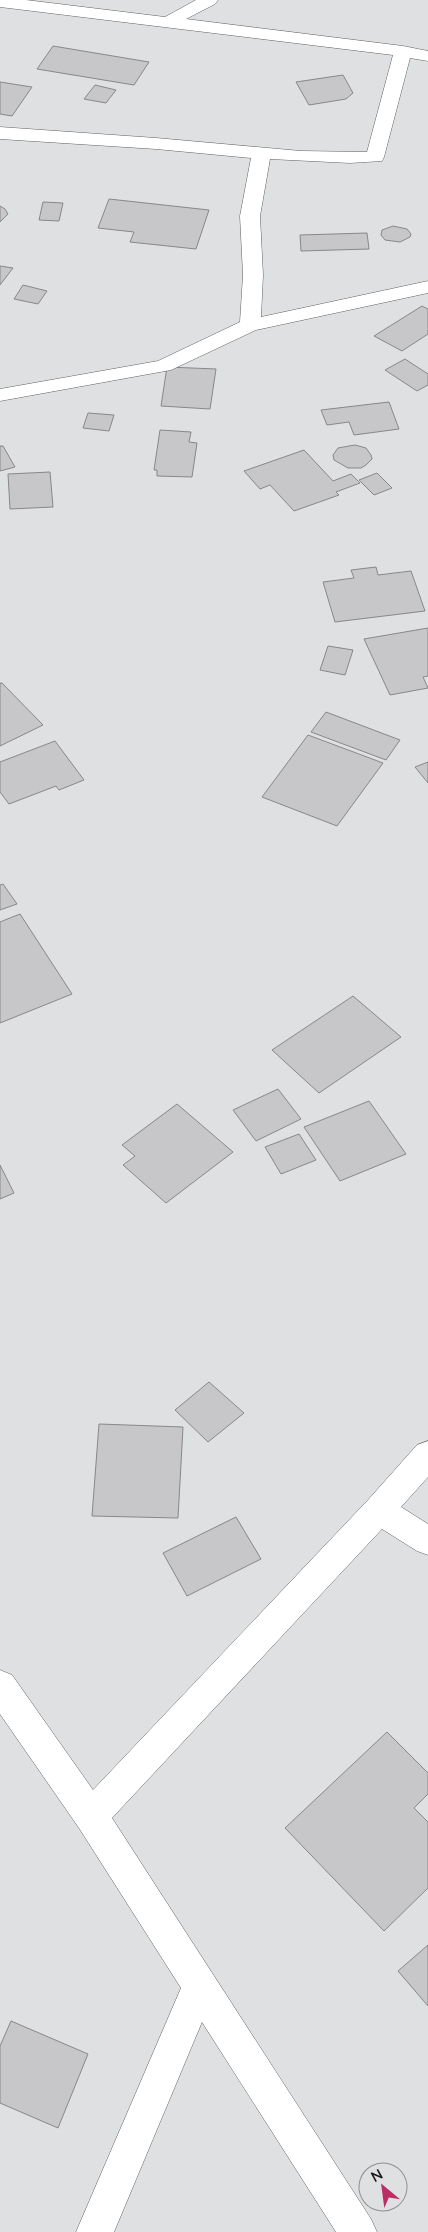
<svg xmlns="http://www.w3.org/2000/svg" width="428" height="2232" font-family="Lato,sans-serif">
<rect width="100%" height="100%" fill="#dee0e1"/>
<g fill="#c7c6c8" stroke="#888789">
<polygon points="53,46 149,62 134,85 37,69"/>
<polygon points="343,75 353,93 346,99 309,105 296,82"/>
<polygon points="0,82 32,87 12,116 0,114"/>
<polygon points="95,85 116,90 106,103 84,99"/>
<polygon points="109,199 209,210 196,249 130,242 134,232 98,228"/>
<polygon points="43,202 63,203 59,221 39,220"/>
<polygon points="0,206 5,209 8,214 0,222"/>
<polygon points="393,226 407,229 411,234 410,237 400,242 385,240 381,235 382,230"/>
<polygon points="367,233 369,249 301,251 300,235"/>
<polygon points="0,266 13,268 0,285"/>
<polygon points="23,285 47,291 38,304 14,299"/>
<polygon points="422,306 428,309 428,334 402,351 374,336"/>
<polygon points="405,359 428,374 428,385 417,391 385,370"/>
<polygon points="167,367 216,369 210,409 161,406"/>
<polygon points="389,402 399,429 354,435 349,422 327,425 321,410"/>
<polygon points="88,413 114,415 109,431 83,428"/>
<polygon points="160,430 191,432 189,442 197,443 192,477 157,476 157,470 154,470"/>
<polygon points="355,445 366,448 371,455 372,459 366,465 361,468 348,468 334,460 333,455 338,448"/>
<polygon points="0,446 3,446 15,467 0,471"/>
<polygon points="304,450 333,481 351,474 360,483 336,492 339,495 294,511 270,485 260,489 244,471"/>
<polygon points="50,472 53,507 10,509 8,474"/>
<polygon points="377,473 392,488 374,495 359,480"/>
<polygon points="376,567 378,575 411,571 425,611 335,622 323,582 354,578 351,570"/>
<polygon points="428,628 428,676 423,677 428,688 390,695 364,639"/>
<polygon points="328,646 353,650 345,675 320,670"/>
<polygon points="0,683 2,683 43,725 0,746"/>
<polygon points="326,712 400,740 386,760 311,732"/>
<polygon points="308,735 383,763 337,826 262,797"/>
<polygon points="55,741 84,780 59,790 56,786 9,804 0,792 0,762"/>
<polygon points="428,762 428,783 415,767"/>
<polygon points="3,884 17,904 0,910 0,885"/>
<polygon points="20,914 72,994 0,1023 0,922"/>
<polygon points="353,996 401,1037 319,1093 272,1050"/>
<polygon points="278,1089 301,1119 256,1141 233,1110"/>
<polygon points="369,1101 406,1154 340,1181 304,1127"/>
<polygon points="177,1104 233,1152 166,1203 123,1165 135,1156 122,1145"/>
<polygon points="299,1134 316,1160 281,1174 265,1147"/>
<polygon points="0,1165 14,1193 0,1199"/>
<polygon points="209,1382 244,1413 208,1442 175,1410"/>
<polygon points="99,1424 183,1427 178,1518 92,1516"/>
<polygon points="236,1517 261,1559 187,1596 163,1553"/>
<polygon points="387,1732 428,1773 428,1794 414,1808 428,1822 428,1888 384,1931 285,1828"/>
<polygon points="428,1945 428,2006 398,1971"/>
<polygon points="11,2021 88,2054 58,2128 0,2103 0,2046"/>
</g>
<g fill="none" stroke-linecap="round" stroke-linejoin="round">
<g stroke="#606162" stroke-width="1">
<g id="minor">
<polygon points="0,0 26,0 165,17 196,0 218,0 215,4 186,19 403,46 428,51 428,61 410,58 384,157 382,161 350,163 270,159 260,216 263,275 261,317 428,281 428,293 256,330 171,370 0,401 0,389 158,361 240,322 243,275 240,216 251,158 156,149 0,139 0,127 156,138 301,151 367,152 393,55 0,7"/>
<polygon points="428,1441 428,1477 401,1507 428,1524 428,1555 417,1551 382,1529 112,1818 371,2219 377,2232 336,2232 202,2022 114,2232 76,2232 181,1988 79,1828 0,1714 0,1670 12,1675 93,1790 368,1500 417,1445"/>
</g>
</g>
<use href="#minor" fill="#fff" fill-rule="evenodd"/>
</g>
<g transform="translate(383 2187) rotate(331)"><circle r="24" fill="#dee0e1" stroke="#8f9091"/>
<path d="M0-4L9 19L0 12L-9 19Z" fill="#ba2e65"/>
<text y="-8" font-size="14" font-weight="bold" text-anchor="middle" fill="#181919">N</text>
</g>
</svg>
